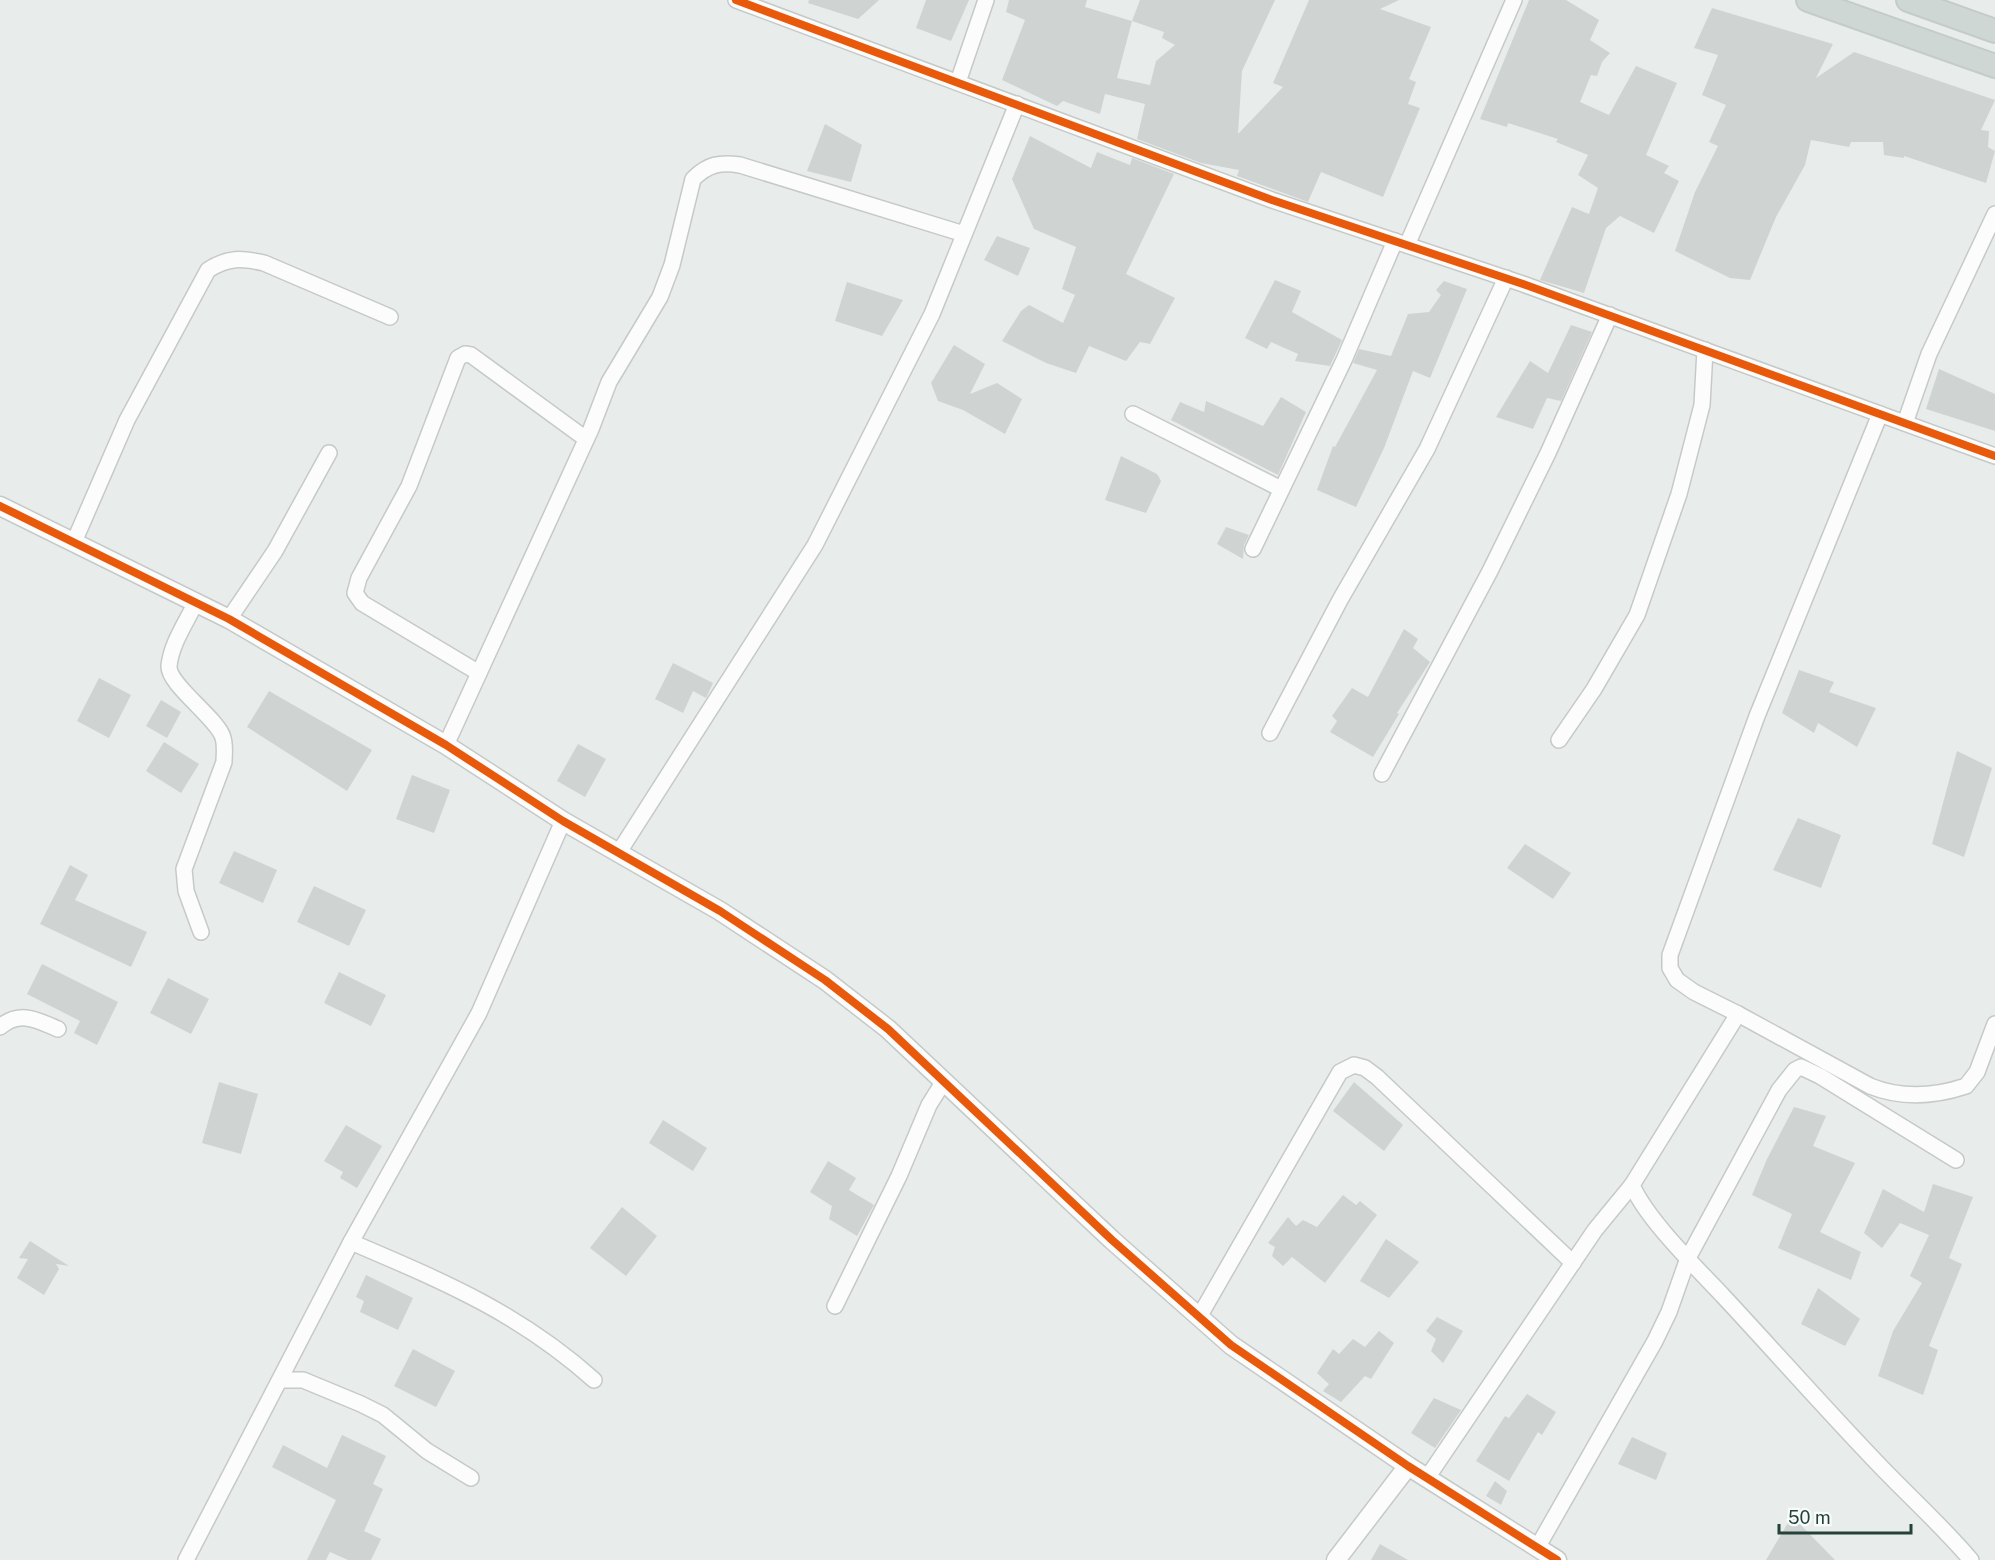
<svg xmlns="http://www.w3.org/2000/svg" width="1995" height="1560" font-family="'Public Sans',sans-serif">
<rect width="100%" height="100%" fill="#e8edeb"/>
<g fill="#cfd4d2" fill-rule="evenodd">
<polygon points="809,0 879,0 858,19 808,3"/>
<polygon points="926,0 969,0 951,41 916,28"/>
<path d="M1009,0H1087L1085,7L1132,21L1140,0H1275L1242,71L1238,134L1283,87L1273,83L1309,0H1399L1380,9L1431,27L1409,79L1416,82L1408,104L1420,108L1383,197L1321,172L1308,202L1237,176L1239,170L1201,163L1137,139L1145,104L1105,94L1100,114L1063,101L1057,106L1002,80L1025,20L1006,12ZM1132,21L1164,32L1162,38L1175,45L1156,61L1150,85L1117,78Z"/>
<polygon points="1529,0 1566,0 1599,20 1590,40 1610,53 1602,62 1597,76 1591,75 1580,102 1609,115 1636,66 1677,83 1646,155 1669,166 1664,173 1679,181 1654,233 1620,216 1606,228 1584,293 1540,280 1572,207 1589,214 1598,188 1578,175 1588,155 1556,142 1558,139 1508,123 1507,127 1480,119"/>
<polygon points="1712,8 1833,44 1816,78 1854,52 1995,100 1981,130 1989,131 1988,147 1995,151 1986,183 1904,156 1904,158 1884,155 1883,142 1851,142 1849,147 1811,140 1805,165 1776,217 1750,280 1730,278 1675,251 1695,192 1718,146 1709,142 1726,105 1702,95 1718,55 1694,48"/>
<polygon points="825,124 862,145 851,182 807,171"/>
<polygon points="1030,136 1091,168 1097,152 1130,165 1132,158 1174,174 1126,274 1175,298 1150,344 1140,342 1126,361 1089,346 1076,373 1046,363 1002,341 1021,311 1029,305 1063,323 1075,295 1062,289 1076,247 1034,229 1012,179"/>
<polygon points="997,236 1030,248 1018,276 984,260"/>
<polygon points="1275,280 1301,291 1292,312 1342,340 1330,366 1295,361 1298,354 1271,342 1267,349 1245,338"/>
<polygon points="1444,281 1467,289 1430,378 1413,371 1384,448 1356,507 1317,490 1333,446 1335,447 1377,370 1353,363 1359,349 1391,356 1408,314 1429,312 1441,295 1436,290"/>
<polygon points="847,282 903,300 882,336 835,321"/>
<polygon points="1571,325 1592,332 1561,401 1547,398 1533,429 1496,417 1530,361 1548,373"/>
<polygon points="954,345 985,364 970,394 997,383 1022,399 1005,434 963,410 938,401 931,383"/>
<polygon points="1939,369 1995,394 1995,431 1926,409"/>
<polygon points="1281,397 1306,412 1278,475 1171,420 1180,402 1204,412 1206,401 1263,426"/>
<polygon points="1121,456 1157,474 1161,481 1146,513 1105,500"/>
<polygon points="1226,527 1249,535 1244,545 1243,559 1217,544"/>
<polygon points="1404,629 1418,639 1413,648 1430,662 1397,713 1399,714 1373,757 1330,732 1337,721 1332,716 1352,688 1368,697"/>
<polygon points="673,663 713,683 706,698 693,691 683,713 655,699"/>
<polygon points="1799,670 1834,682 1829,692 1876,708 1857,747 1818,723 1814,733 1782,713"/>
<polygon points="99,678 131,695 109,738 77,721"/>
<polygon points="269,691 372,750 347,791 247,727"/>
<polygon points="161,700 181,712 167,738 146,726"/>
<polygon points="164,742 199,764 181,793 146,771"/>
<polygon points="578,744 606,759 585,797 557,781"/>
<polygon points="1957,751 1992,768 1964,857 1932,844"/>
<polygon points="412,775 450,790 434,833 396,819"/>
<polygon points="1798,818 1841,835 1821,888 1773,870"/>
<polygon points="1525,844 1571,873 1553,899 1507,868"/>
<polygon points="234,851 277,870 263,903 219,883"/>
<polygon points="70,865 88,875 75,900 147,932 131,967 40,924"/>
<polygon points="314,886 366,910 349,946 297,922"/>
<polygon points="42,964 118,1002 97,1045 74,1033 80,1021 27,994"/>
<polygon points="339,972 386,995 371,1026 324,1003"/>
<polygon points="168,978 209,999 191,1034 150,1013"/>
<polygon points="219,1082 258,1094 241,1154 202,1143"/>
<polygon points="1354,1082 1403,1125 1384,1151 1333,1111"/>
<polygon points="1794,1107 1826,1116 1813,1146 1855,1163 1820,1232 1861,1252 1851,1280 1778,1248 1792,1214 1752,1195 1767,1159"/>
<polygon points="663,1120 707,1148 693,1171 649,1143"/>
<polygon points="346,1125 382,1146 357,1188 340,1178 343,1172 324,1161"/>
<polygon points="828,1161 856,1178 849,1190 874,1205 857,1236 829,1219 832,1206 810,1192"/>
<polygon points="1933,1184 1973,1197 1949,1258 1962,1264 1929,1346 1938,1350 1923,1395 1878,1376 1893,1331 1922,1283 1910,1276 1929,1235 1900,1223 1882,1248 1864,1233 1883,1189 1924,1212"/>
<polygon points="1343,1195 1356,1205 1360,1201 1377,1215 1325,1283 1292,1257 1283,1266 1272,1256 1275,1247 1268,1243 1288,1217 1296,1226 1303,1220 1317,1227"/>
<polygon points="622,1207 657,1236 626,1276 590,1248"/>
<polygon points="1386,1239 1419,1262 1389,1298 1360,1281"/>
<polygon points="30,1241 69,1266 56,1264 59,1269 44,1295 17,1278 28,1259 19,1258"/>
<polygon points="366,1275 413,1298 398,1330 360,1312 364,1301 356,1297"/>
<polygon points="1818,1288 1860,1319 1845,1346 1801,1324"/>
<polygon points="1437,1317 1463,1331 1443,1363 1431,1351 1436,1339 1426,1331"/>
<polygon points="1379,1331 1394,1343 1371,1379 1365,1376 1341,1402 1323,1391 1329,1384 1317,1373 1333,1349 1339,1354 1353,1339 1365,1347"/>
<polygon points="413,1349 455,1371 436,1407 394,1386"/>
<polygon points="1527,1394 1556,1412 1542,1435 1538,1432 1509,1481 1476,1461 1505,1416 1509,1418"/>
<polygon points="1434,1398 1461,1410 1435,1448 1411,1433"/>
<polygon points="342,1435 386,1456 373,1484 383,1489 364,1531 381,1539 371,1560 348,1560 330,1552 326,1560 307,1560 336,1500 272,1467 283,1445 327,1468"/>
<polygon points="1632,1437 1667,1453 1656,1480 1618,1464"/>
<polygon points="1495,1481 1507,1491 1501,1505 1486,1496"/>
<polygon points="1792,1516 1835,1560 1766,1560"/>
<polygon points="1380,1544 1408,1560 1371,1560"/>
</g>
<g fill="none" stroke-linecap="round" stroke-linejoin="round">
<g stroke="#c5cac8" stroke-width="18">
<g id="minor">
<polyline points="736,0 1272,200 1523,284 1995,456"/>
<polyline points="958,82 986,0"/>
<polyline points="1407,245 1514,0"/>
<polyline points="1133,414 1281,489"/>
<path d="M1880,414L1757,716L1670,955V968L1677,980L1694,992L1738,1014L1870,1086C1902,1099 1933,1097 1966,1086L1977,1072L1995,1024"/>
<polyline points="1905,423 1929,354 1995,214"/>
<path d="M74,542L127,420L208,270C228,257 242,258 264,263L390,317"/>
<polyline points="1253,549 1344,360 1395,241"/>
<path d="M196,602C187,621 171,644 169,666C168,684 213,715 222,735C226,744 224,753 224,762L184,869L186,891L201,932"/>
<polyline points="229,619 275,551 329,453"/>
<polyline points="479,673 362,603 355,593 359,578 409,486 458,358 465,354 471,355 586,439"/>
<polyline points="1270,733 1340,600 1427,449 1506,278"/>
<polyline points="1559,740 1594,689 1637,615 1679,494 1702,405 1705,350"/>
<path d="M446,745L591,429L609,382L660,297L672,265L693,179C708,164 720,162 740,165L964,234"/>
<polyline points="1382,774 1490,571 1548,453 1610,315"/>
<polyline points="619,852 815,545 932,314 1017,104"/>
<path d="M1738,1014L1632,1185C1647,1220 1697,1268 1724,1297C1777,1354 1828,1412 1882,1468C1912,1499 1943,1527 1971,1560"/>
<path d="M0,1027C20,1010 37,1020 58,1029"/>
<path d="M351,1242C442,1281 518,1312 594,1380"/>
<polyline points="835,1306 899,1176 929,1105 944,1081"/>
<polyline points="1199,1317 1340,1072 1354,1065 1365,1068 1377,1077 1573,1263"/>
<polyline points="280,1380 303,1380 361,1404 383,1415 427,1451 471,1478"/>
<polyline points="1427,1478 1595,1230 1632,1185"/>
<polyline points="1537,1548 1655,1341 1669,1312 1688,1258 1779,1090 1795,1070 1801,1067 1820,1076 1956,1160"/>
<polyline points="186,1560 351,1242 479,1013 563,821"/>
</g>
</g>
<g stroke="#c5cac8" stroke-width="21">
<g id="tertiary">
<polyline points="0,506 229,619 446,745 563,821 720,911 825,980 888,1029 1112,1240 1231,1345 1408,1466 1557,1560"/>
<polyline points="1336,1560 1408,1466"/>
</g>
</g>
<g stroke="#c3ccc9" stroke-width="26">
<g id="primary">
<polyline points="1808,0 1995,66"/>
<polyline points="1908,0 1995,31"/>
</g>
</g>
<use href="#minor" stroke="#fcfcfc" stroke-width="15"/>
<use href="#tertiary" stroke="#fcfcfc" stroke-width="18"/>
<use href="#primary" stroke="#cfd7d5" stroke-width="22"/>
<g stroke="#f7fbf9" stroke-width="11">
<g id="cycleway">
<polyline points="736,0 1272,200 1523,284 1995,456"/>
<polyline points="0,506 229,619 446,745 563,821 720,911 825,980 888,1029 1112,1240 1231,1345 1408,1466 1557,1560"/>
</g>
</g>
<use href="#cycleway" stroke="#e8590c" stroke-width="8"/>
</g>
<path d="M1779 1524v9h132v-9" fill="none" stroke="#24423a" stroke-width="3"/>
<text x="1788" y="1524" font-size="18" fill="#24423a" stroke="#f7fbf9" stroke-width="4.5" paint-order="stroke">50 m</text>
</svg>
